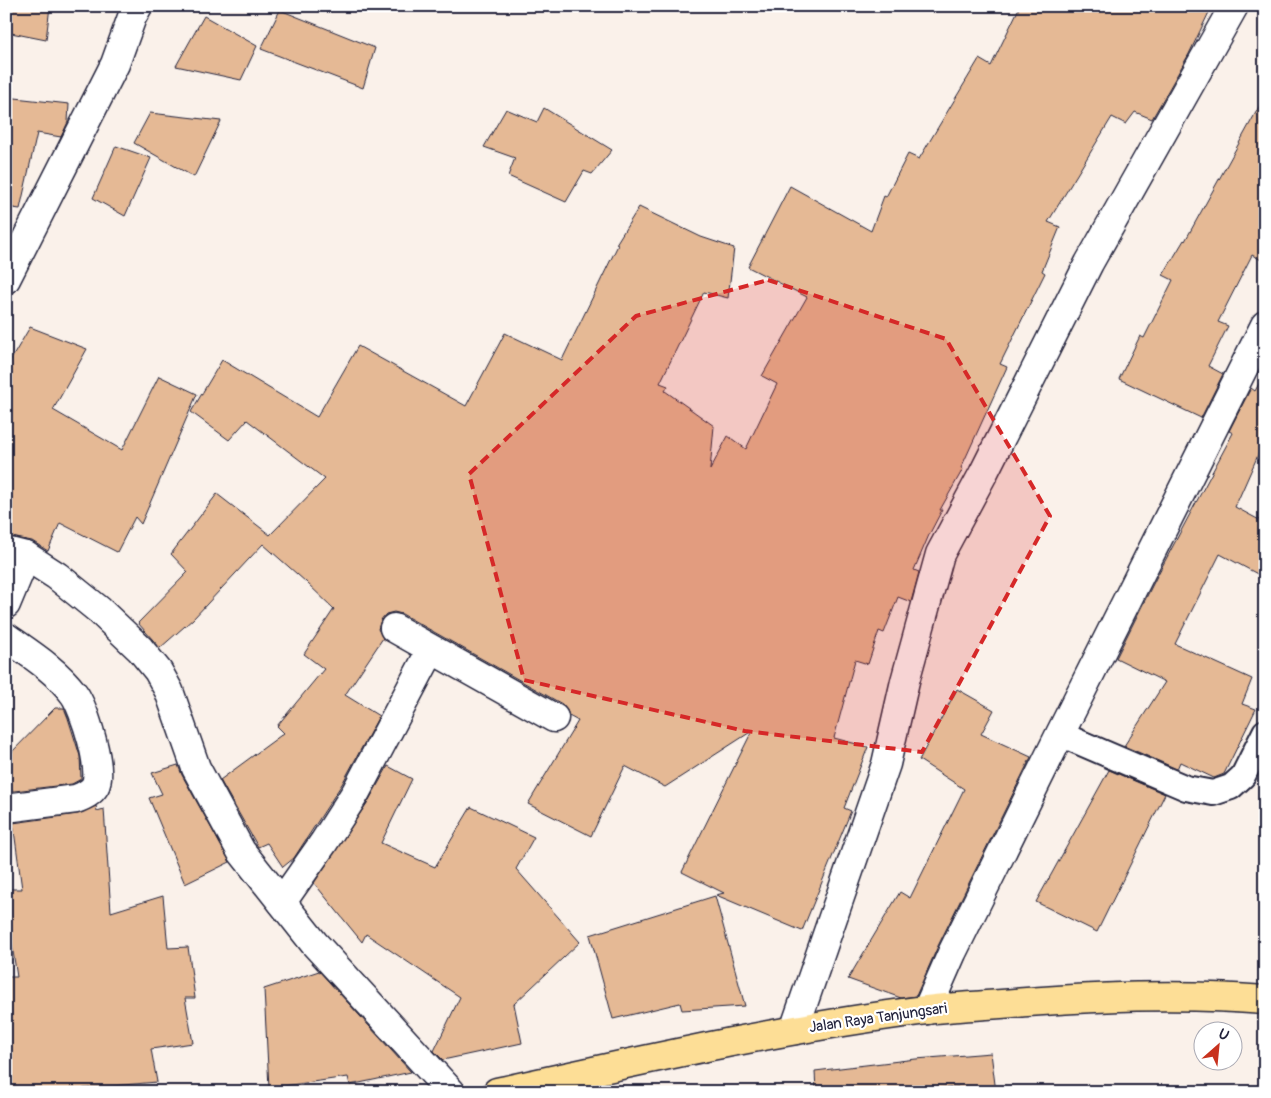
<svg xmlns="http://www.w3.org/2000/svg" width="1271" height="1098" font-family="Pangolin,sans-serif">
<rect width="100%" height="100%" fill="#faf1ea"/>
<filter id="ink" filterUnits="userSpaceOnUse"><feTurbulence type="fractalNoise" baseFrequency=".02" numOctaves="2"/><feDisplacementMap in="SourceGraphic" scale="10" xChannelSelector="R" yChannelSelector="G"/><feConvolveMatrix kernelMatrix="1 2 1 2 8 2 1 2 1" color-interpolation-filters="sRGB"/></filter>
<g filter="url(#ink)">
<g fill="#e5b995" stroke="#22223b">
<polygon points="6,6 50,6 46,40 6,32"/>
<polygon points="1020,6 1212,6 1189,54 1152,119 1135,112 1126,124 1112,117 1048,222 1060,227 1042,271 1045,273 1000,364 1007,367 961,468 963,469 940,510 942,510 929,535 914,570 919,572 911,602 898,597 884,633 879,631 868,664 855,660 834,738 868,747 844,808 851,811 802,931 716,895 724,893 682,872 752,731 665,787 625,766 591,836 528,804 578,721 569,716 567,710 562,704 402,614 394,612 386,614 381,620 378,629 383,638 345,695 379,716 342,784 294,858 283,867 267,843 258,847 220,780 284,733 277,726 324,669 304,654 334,609 306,582 263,544 193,619 160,648 138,623 188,572 171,554 217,494 270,535 325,479 247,420 229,440 191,412 222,360 317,417 358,346 466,406 505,333 562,360 618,245 616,244 639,207 701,237 734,248 728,298 704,292 660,383 668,386 665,391 714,426 710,470 728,436 746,449 777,384 762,376 807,297 748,267 790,186 871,231 884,196 886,197 908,154 919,159 979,59 991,66"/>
<polygon points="280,10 375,48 363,88 261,49"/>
<polygon points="204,16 257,46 241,80 176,66"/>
<polygon points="1265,96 1265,262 1252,255 1218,322 1228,326 1208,366 1223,374 1201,418 1119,379 1140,336 1144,338 1173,280 1163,275 1184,240 1185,241"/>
<polygon points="6,97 69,104 68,122 61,137 37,133 20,209 6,207"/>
<polygon points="544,108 612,150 592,174 584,171 566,202 508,176 515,158 484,147 506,109 537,122"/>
<polygon points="150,113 221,121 194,177 134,143"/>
<polygon points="116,146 151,158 125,216 93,198"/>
<polygon points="30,327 87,349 53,410 122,450 159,376 197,394 141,524 135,517 117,552 60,523 48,551 32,541 6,536 6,368"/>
<polygon points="1265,373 1265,447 1262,446 1235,507 1265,523 1265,578 1220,554 1175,644 1252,679 1242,704 1256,709 1224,774 1214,778 1180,762 1177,769 1124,746 1165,682 1116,658 1157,576 1233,433 1229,431 1251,388 1255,391"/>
<polygon points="957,689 994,710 981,734 1031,757 938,946 916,996 901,998 848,979 900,892 910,898 964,789 919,760"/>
<polygon points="55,708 64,708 68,718 80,756 81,779 72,784 6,792 6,758"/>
<polygon points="178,765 182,775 230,862 185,884 149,798 162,794 152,773"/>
<polygon points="388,766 412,779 381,843 435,867 471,807 534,837 516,869 580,942 514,1004 522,1043 443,1060 434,1051 460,997 366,934 362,942 314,883 369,800"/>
<polygon points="1109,770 1165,794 1097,932 1036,902"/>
<polygon points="96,806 97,811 104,809 111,912 163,896 168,948 188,947 195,998 185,998 193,1043 151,1049 157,1082 44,1092 6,1092 6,977 17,977 6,907 6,889 22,889 13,823 78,814"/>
<polygon points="715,896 745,1006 682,1010 680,1003 613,1019 590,935"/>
<polygon points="319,971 411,1072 350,1085 348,1077 269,1088 264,989"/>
<polygon points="991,1053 996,1092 958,1092 958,1087 899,1092 816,1092 815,1071 916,1059"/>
</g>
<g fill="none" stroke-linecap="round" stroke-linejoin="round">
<g stroke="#22223b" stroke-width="28">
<polyline id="service" points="1060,734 1186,788 1213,793 1231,787 1243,776 1265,732"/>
</g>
<g stroke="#22223b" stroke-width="31">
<g id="minor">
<polyline points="6,279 115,64 132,17 138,6"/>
<polyline points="6,551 26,556 57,576 99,610 140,649 158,671 169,691 196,768 241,851 314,943 451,1092"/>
<polyline points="6,604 26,556"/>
<polyline points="394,628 554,718"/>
<path d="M6,637C30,654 56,670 74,694C84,708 104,770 95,786C91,793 83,796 76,799L6,808"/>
<polyline points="282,902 324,842 356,792 431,650"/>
<polyline points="927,1010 952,953 1060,734 1265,325"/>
<polyline points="794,1030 886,764 905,681 940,554 983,474 1089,263 1234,6"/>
</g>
</g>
<g stroke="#22223b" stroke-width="31">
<path id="trunk" d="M497,1092C640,1061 782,1028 926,1010C960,1006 994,1005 1027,1002C1107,996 1186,993 1265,1000"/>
</g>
<use href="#service" stroke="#fff" stroke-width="24"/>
<use href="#minor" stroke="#fff" stroke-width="28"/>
<use href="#trunk" stroke="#fdde96" stroke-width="28"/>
</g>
</g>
<path fill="#d62828" fill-opacity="0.2" stroke="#d62828" stroke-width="4" stroke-dasharray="10 6" stroke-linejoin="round" d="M768,280L946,339L1050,516L922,752L745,731L524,680L469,474L636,316Z"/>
<g text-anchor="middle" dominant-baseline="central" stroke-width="4.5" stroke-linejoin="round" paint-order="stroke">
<g font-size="15" fill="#22223b" stroke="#fff">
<text transform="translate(878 1018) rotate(-8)">Jalan Raya Tanjungsari</text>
</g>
</g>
<rect width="1271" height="1098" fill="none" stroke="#fff" stroke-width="25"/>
<rect x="12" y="12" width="1246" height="1073" fill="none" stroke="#22223b" stroke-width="2" filter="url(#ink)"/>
<g transform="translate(1218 1046) rotate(27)"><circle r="24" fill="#ffffff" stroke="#a7a7b1"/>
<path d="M0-4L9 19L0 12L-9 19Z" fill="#c8321e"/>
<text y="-8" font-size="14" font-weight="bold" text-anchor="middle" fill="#22223b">U</text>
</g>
</svg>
